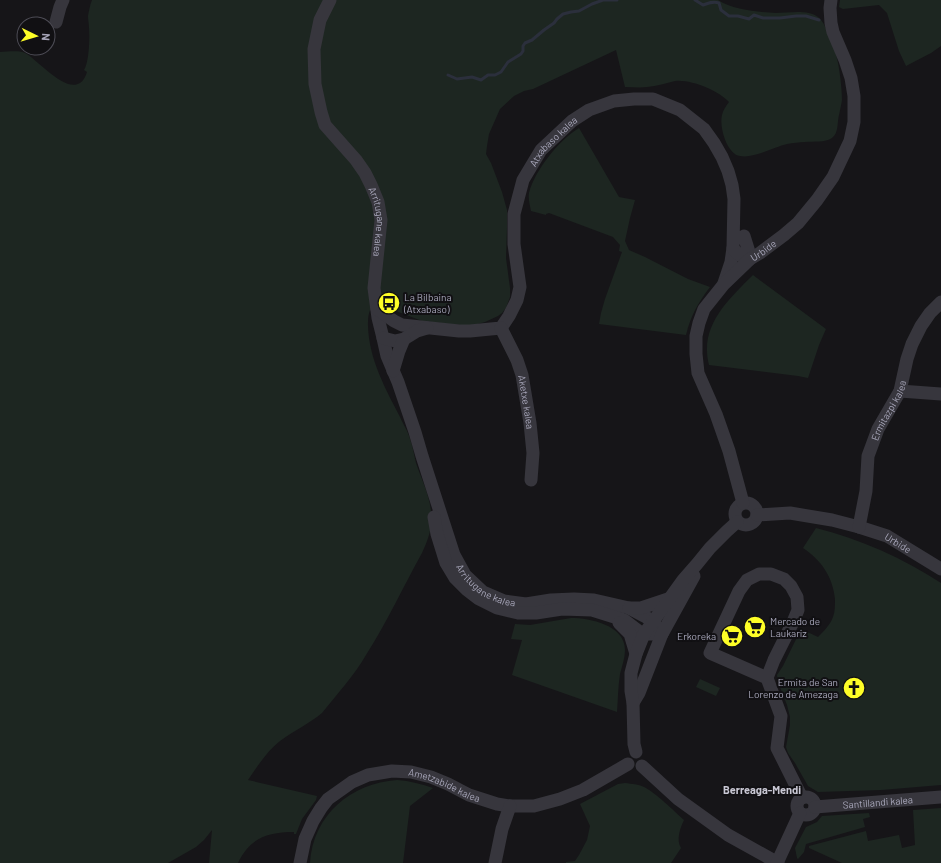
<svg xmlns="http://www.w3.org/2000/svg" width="941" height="863" font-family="Barlow,sans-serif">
<rect width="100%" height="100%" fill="#161518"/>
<g fill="#1d2621">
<path d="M92,0H718C733,10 759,12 776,13C788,13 808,9 818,17C826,23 830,40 834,49C839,60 842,88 842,100C841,106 840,110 839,115C837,122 839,133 832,138C825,143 813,141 805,142C799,142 793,143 787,144C774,147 753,159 740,156C727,154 719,127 722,115C723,110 726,106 729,102C719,91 691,79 675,81C666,83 657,86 647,87C640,88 632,87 625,87L616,50L533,89L524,91L514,96L500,109L489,134L487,146L486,154L491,163L502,192L507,210V228L506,258L510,288V297L506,308L502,313L498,316L485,322L470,326L422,321L383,306L371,308C368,314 368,319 368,326C369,359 385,388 400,417C403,424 408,431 410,439C413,447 414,455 416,463C421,478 430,496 431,512C433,527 428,540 422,553C403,587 387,622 366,655C354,676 337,694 322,713C309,724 293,731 280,741C267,751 257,767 248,780L317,796L316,800L302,819L296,834H294V832C267,832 250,838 238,863H209L212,830L204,840L196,847L168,863H0V52C8,52 17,50 25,53C39,60 76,107 87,72L84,70C89,63 90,37 89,28C89,24 88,20 88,16C89,10 90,5 92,0Z"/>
<polygon points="840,0 941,0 941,46 931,53 906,66 899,51 887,13 879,5 843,9 839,7"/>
<path d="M579,128L619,197L635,200L630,218L625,241L629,250L645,257L688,279L710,287C698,303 691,315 686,335L599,324L601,313L605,299L622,252L619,251L620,245L613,237L549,213L546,214V215L531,211C530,205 528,199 529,193C535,170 559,140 579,128Z"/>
<path d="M753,275L826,329L819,345L808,378L798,376L709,365C699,326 728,300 753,275Z"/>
<path d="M816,528C860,539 903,558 941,583V785L881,790L818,792L808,786L795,763L788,753L786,747L790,725V717L787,705L778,682L777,675L783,666L801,629L818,637C824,631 830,625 833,617C835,612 835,605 835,599C833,577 821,560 803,548Z"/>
<path d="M571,618C590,618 625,625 625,650C625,658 622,666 620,674C618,687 618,699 617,712L512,675L522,640L511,639L515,624L530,625Z"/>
<polygon points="700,679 720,688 716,696 696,687"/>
<path d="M397,780C410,781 422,784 433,788L410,806L403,863H310C313,815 351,783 397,780Z"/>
<path d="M625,783C632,784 638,784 644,787C656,793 674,811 684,820C680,828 676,840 681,848L671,863H566V862L575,861L579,855L587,840L590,826L580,804L618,784Z"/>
<polygon points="941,808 941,863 842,863 809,848 809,846 866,831 868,841 899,835 902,848 915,845 913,810"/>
<polygon points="869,813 870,817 863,819 865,827 806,844 804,852 798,859 797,858 795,848 806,827 817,822 822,816"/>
</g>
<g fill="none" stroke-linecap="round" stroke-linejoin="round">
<g stroke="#2b2f3c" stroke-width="3">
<path d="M695,0L703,5C708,3 713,1 719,3L721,10L729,16H738L749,19L754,15L763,18H780L796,16H806L819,20"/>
<polyline points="448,75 457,79 472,77 481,80 488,75 495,75 501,72 508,62 521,54 523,51 523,46 525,43 532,40 544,30 554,23 557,19 563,14 571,12 579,11 592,4 603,0 617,0"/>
</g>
<g stroke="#37363d" stroke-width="13">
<path id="s1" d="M330,0L320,20L314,49L315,84L321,112L325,125L356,160L365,173L371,185L378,202L381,220L374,288L378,318L383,338L387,356L398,382L415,432L422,456L454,555L465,575L483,592L504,601L526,604L551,600L574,599L594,600L629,608L646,617L653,622L662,634"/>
<polyline points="56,22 60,7 63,0"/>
<polyline points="724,283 731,262 733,248"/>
<path id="s2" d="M377,309L394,321L402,325L459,331H470L501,328L509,316L517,300L520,287L514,244V214L523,180L541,150L572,121L589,110L614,101L634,99H653L680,110L704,129L714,143L722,157L728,171L732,185L734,199L733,248C737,255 743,257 750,259L749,252L744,236"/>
<path id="s3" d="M501,328L517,360L522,375L530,423L533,453L531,480"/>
<polyline points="383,338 395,341 404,339 417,331 427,328"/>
<polyline points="393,371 399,351 404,339"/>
<polyline points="900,391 941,394"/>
<circle cx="746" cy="514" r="11"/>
<path id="s4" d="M743,503L729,451L716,414L698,373L696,354V336L699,323L704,309L724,284L750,259L760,253L784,235L798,223L817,200L833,177L850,141L854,122V96L851,78L845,60L833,32L831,23L830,8L831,0"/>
<path id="s5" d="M757,515L790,513L832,520L859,527L887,536L941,569"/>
<polyline points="434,517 437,534 446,563 455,578 466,589 479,599 497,608 518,613 536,613 562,609 592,610 624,620 641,633 644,634 662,634"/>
<path id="s6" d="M859,527L866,491L868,456L878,429L900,391L907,359L912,344L921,326L930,313L941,302"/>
<polyline points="629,608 641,608 668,599"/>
<polyline points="619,623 630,634 636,654"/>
<polyline points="767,678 710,653 739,591 747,580 759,574 771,574 784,579 791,586 797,597 798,610 793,622 774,660 767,678 781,716 777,748 802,798"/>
<polyline points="633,703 639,693 662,634 694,576"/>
<polyline points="636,752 634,744 633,703 631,691 631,673 636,654 644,634 683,580 697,564 710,548 727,531 737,522"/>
<polyline points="642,766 678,799 728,835 778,863"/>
<circle cx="806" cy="806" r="9"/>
<path id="s7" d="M815,807L941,797"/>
<path id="s8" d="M300,863L305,839L313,821L321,808L328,799L352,782L368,775L392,771L411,772L431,777L448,784L469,795L497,804L510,806H534L560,799L583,790L628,764"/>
<polyline points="495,863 502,829 510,806"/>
<polyline points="777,863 800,813"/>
</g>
</g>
<defs>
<g id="bus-disc" transform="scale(1.15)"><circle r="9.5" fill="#fefe27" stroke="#111013"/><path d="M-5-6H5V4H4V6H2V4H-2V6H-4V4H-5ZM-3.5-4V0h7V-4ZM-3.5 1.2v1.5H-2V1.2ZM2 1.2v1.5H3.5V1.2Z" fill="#111"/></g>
<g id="supermarket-disc" transform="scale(1.15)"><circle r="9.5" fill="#fefe27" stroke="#111013"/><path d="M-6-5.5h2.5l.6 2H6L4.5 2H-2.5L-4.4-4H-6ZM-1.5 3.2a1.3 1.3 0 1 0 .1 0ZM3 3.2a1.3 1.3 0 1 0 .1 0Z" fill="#111"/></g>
<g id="church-disc" transform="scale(1.15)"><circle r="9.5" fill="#fefe27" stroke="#111013"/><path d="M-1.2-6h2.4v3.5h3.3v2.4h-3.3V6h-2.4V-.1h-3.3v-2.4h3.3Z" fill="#111"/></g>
</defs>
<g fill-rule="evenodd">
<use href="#bus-disc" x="389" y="303"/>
<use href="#supermarket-disc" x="755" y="627"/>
<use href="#supermarket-disc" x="732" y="636"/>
<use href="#church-disc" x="854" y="688"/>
</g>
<g text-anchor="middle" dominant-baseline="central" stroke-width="4" stroke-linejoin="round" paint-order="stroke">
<g font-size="10" fill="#a7a6b9" stroke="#111013">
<text stroke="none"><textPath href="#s2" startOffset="333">Atxabaso kalea</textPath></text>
<text stroke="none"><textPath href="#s1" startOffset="243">Arritugane kalea</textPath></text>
<text stroke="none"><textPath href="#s4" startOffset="287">Urbide</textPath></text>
<text stroke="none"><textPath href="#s3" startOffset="79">Aketxe kalea</textPath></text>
<text stroke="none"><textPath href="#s6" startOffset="122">Ermitazpi kalea</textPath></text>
<text stroke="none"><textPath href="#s5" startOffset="146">Urbide</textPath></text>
<text stroke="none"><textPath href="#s1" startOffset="636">Arritugane kalea</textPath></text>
<text stroke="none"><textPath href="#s8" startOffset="197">Ametzabide kalea</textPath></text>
<text stroke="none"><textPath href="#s7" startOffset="63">Santillandi kalea</textPath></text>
</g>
<g font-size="10" fill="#a7a6b9" stroke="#111013" text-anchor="start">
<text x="404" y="297">La Bilbaina<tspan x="404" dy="12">(Atxabaso)</tspan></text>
<text x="770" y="621">Mercado de<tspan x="770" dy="12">Laukariz</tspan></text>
<text x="716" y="636" text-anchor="end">Erkoreka</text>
<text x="838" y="682" text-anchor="end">Ermita de San<tspan x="838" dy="12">Lorenzo de Amezaga</tspan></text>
</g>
<g font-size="11" font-weight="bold" fill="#c9c8d4" stroke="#111013">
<text x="762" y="789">Berreaga-Mendi</text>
</g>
</g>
<g transform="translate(36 36) rotate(95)"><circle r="19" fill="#111013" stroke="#4d4c55"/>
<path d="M0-3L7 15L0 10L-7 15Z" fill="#fefe27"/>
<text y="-6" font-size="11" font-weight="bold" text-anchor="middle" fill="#a7a6b9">N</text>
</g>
</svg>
